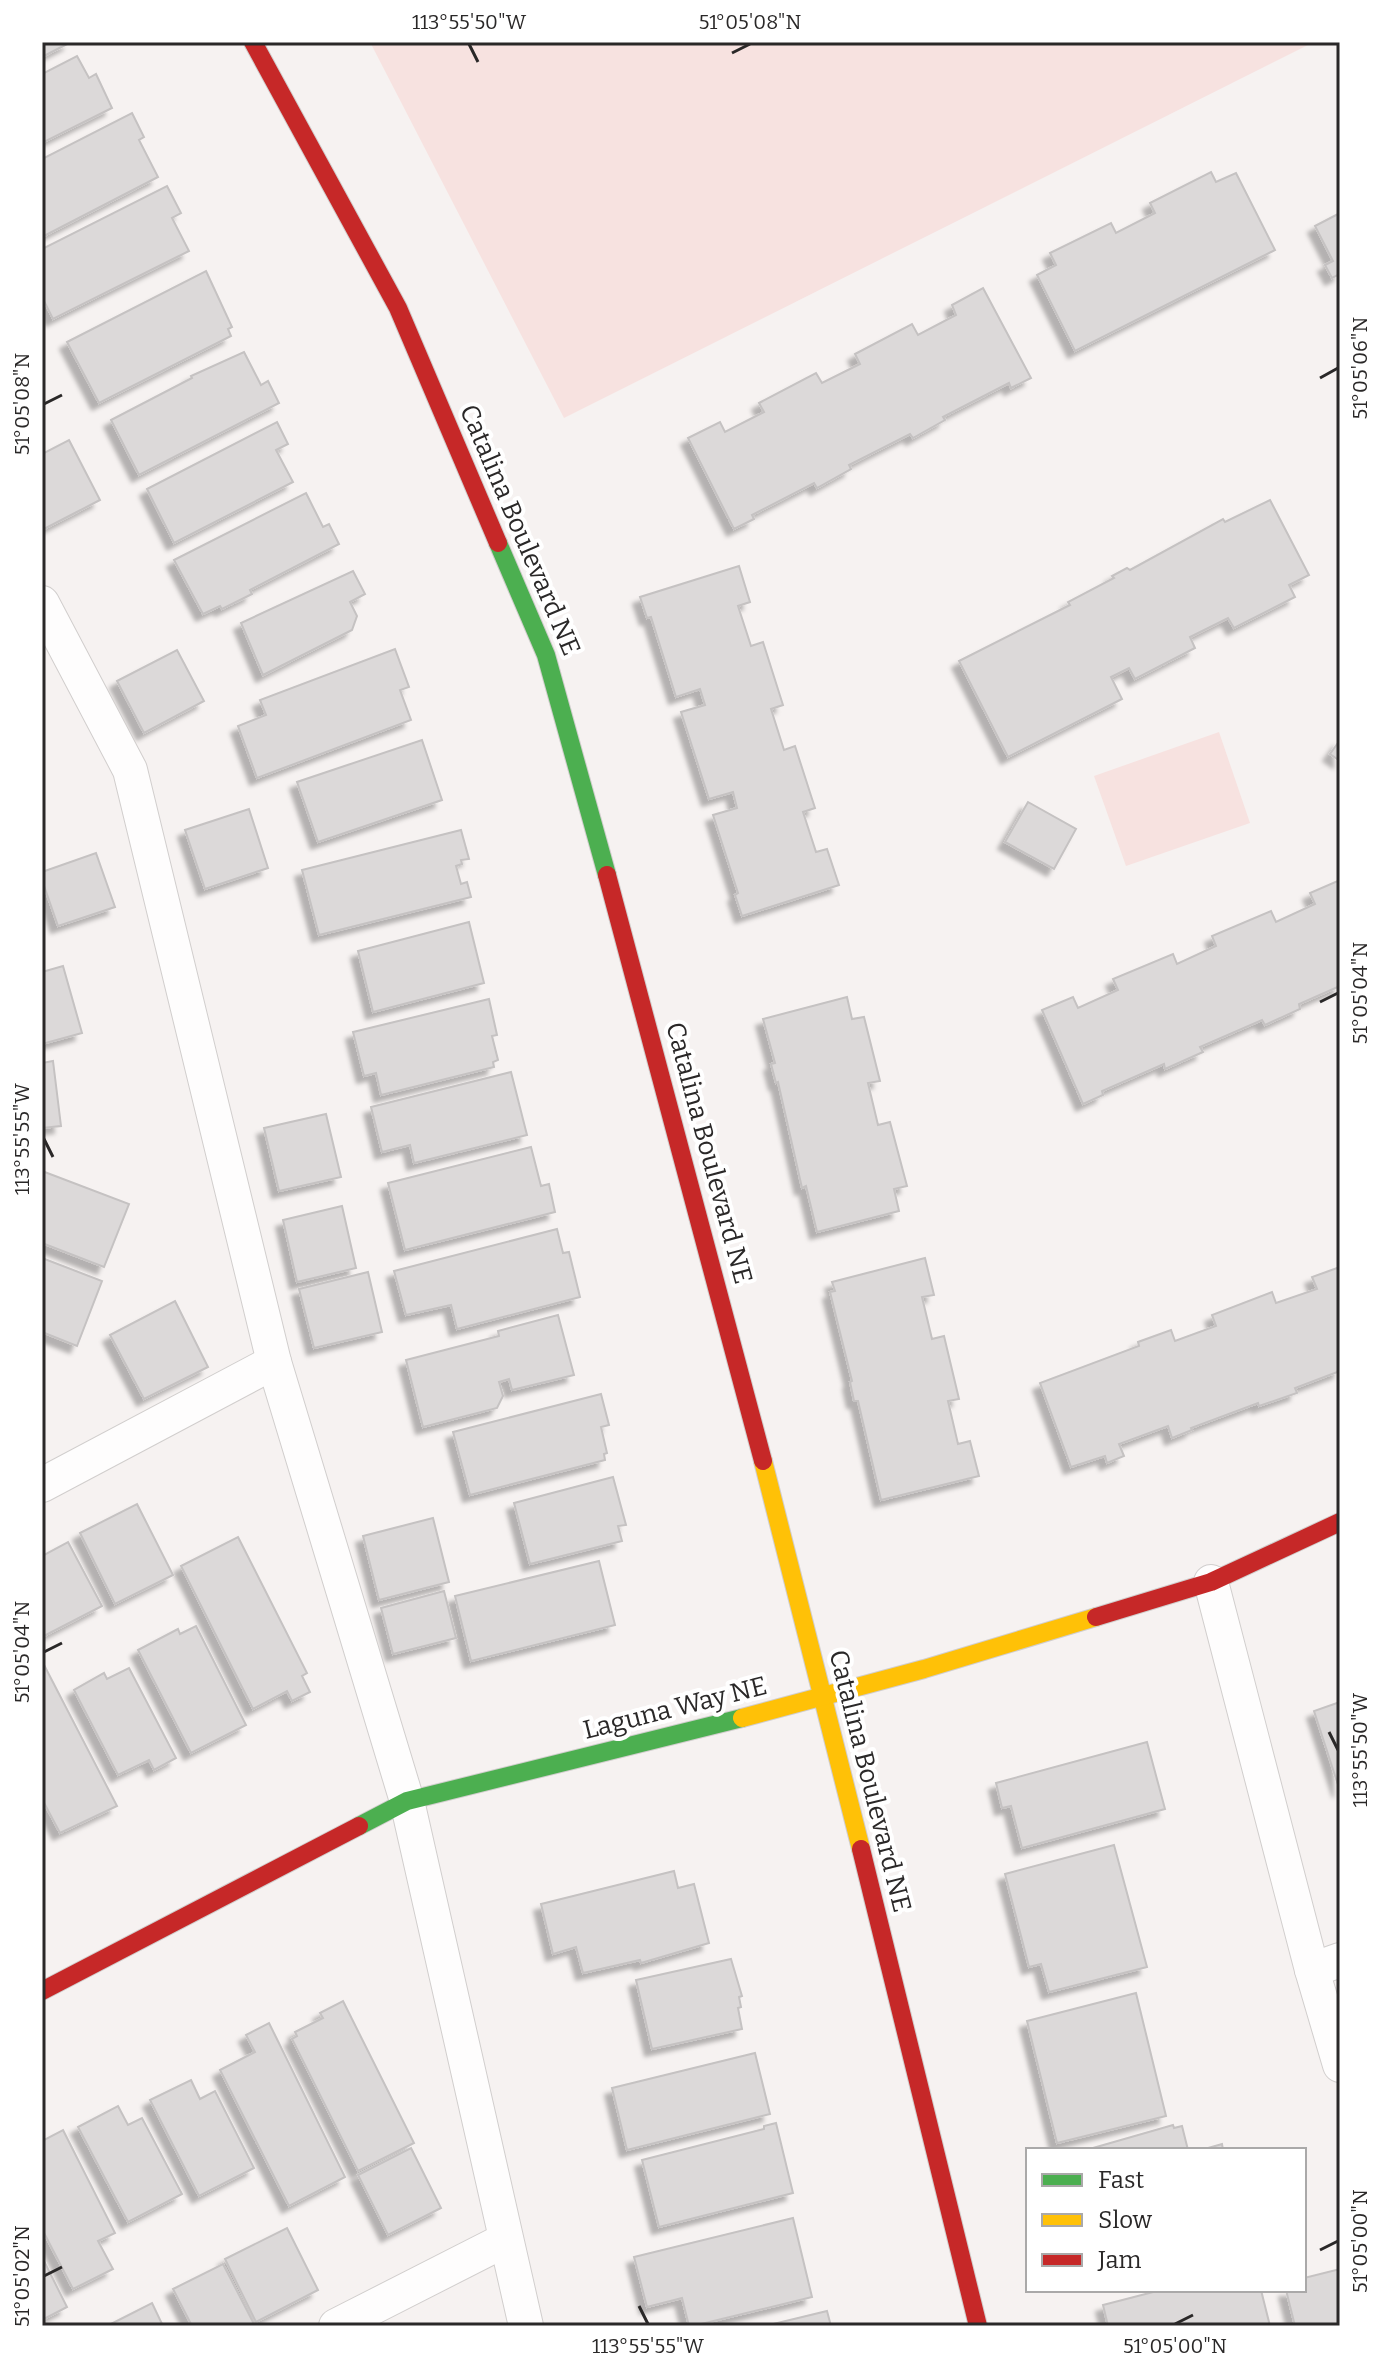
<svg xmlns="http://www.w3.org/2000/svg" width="1382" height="2368" font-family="Bitter,serif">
<defs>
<filter id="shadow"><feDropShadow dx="-7" dy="7" stdDeviation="2" flood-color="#0004"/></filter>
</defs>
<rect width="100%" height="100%" fill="#f6f2f1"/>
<g fill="#f7e2e0">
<polygon points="370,42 1314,42 564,418"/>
<polygon points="1219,732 1250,823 1126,866 1094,776"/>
</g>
<g fill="#dcd9d9" stroke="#c5c2c2" stroke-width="2" filter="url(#shadow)">
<polygon points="42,42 71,42 42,57"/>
<polygon points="77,56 89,78 96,74 112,108 42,143 42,74"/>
<polygon points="132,113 144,137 139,140 158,177 42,237 42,159"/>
<polygon points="1211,172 1216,182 1236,173 1275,250 1075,351 1037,275 1056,265 1050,253 1111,223 1116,233 1155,213 1150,203"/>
<polygon points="167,186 181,213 172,218 189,251 53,319 42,297 42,249"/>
<polygon points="1340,213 1340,274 1332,278 1325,265 1333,261 1315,226"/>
<polygon points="206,271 232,327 228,329 231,336 99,403 67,342"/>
<polygon points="983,288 1031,378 1011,388 1009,383 943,417 945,420 913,438 910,434 849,465 851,469 817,488 814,483 752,515 754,519 734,529 688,438 720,422 725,432 764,412 759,403 816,373 822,383 860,364 855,354 912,324 918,335 956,315 952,305"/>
<polygon points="244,352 261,385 268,381 279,403 139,475 111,420 192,378 191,376"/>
<polygon points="277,422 288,444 276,450 293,482 174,543 147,489"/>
<polygon points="69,440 100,500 42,530 42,454"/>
<polygon points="306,493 323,527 329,524 339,544 250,590 252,594 222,609 220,606 203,614 174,560"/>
<polygon points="1270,500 1309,575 1289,585 1295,597 1234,628 1228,618 1190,637 1195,648 1135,679 1129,668 1111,677 1122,699 1008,757 959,661 1070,605 1068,602 1114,578 1112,576 1127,568 1130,570 1223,519 1225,522"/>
<polygon points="739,566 750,602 738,606 751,646 763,642 783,705 771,709 784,750 795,746 815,808 803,812 816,852 827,849 839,885 742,916 735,895 738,893 713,815 737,808 733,792 709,799 681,712 705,705 700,689 676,697 651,617 647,618 640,597"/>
<polygon points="353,571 365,594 350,602 357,616 352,630 263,675 241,623"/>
<polygon points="395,649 409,687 400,690 411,720 257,778 238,726 266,715 260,700"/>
<polygon points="177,650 204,701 144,733 117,681"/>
<polygon points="422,740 442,800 318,842 297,782"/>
<polygon points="1340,740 1340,761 1330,754"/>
<polygon points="1028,802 1076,829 1054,869 1005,842"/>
<polygon points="249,809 268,868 205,889 185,830"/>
<polygon points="461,830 469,859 461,860 462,864 456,866 461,884 467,882 471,897 319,935 302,870"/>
<polygon points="96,853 115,907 58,926 42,880 42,872"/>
<polygon points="1340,880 1340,986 1299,1004 1300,1009 1265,1025 1262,1020 1200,1047 1203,1052 1165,1069 1164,1064 1102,1091 1103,1095 1083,1104 1042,1010 1073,997 1078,1008 1118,990 1113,979 1173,954 1177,964 1216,946 1212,936 1271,911 1276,922 1315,904 1310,893"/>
<polygon points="469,922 484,983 373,1012 358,951"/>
<polygon points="63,966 82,1033 42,1044 42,972"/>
<polygon points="847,997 852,1019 864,1017 880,1081 868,1083 878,1125 890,1122 907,1186 894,1189 899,1211 817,1232 806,1186 802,1188 778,1082 776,1083 771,1064 775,1063 763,1019"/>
<polygon points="489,999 497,1035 492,1036 498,1060 493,1062 494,1067 381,1095 376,1073 364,1076 353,1032"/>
<polygon points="53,1061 61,1126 42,1128 42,1063"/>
<polygon points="511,1072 527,1135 414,1163 410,1145 382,1152 371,1107"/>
<polygon points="326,1114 341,1177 279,1191 264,1128"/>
<polygon points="531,1147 541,1186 549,1184 555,1212 405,1250 388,1183"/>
<polygon points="42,1171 129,1204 104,1267 42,1243"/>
<polygon points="342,1206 356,1268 297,1282 283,1220"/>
<polygon points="557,1229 563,1253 569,1252 580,1297 457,1329 451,1305 406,1315 394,1271"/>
<polygon points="42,1258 102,1281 77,1346 42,1332"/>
<polygon points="925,1258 934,1295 922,1297 932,1339 944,1336 959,1399 948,1401 958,1444 970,1441 979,1476 881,1500 858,1401 854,1401 850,1382 852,1381 830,1292 835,1291 832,1282"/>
<polygon points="1340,1267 1340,1371 1295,1388 1297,1393 1259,1406 1258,1403 1191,1428 1192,1430 1172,1438 1168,1426 1119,1444 1124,1456 1107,1463 1105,1456 1071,1467 1040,1383 1139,1346 1138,1342 1171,1330 1175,1341 1216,1326 1212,1315 1272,1292 1276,1303 1317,1289 1312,1277"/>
<polygon points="368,1272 382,1332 314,1348 299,1289"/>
<polygon points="175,1301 208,1367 144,1399 110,1335"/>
<polygon points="558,1315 574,1375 512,1390 509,1379 499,1382 503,1396 497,1408 423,1427 406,1360 499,1336 498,1331"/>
<polygon points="601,1394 609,1425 601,1427 607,1453 604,1454 605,1460 470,1495 453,1432"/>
<polygon points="613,1477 626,1525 618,1526 622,1541 530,1564 514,1503"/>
<polygon points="137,1504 173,1575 115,1604 80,1533"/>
<polygon points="433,1518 449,1582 379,1600 363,1536"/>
<polygon points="238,1537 307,1673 302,1676 310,1692 292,1701 287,1691 253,1709 181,1566"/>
<polygon points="68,1542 102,1606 42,1637 42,1556"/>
<polygon points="599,1561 615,1625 471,1661 455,1596"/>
<polygon points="444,1591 456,1638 393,1654 381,1608"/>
<polygon points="196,1626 246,1725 191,1753 138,1650 178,1629 180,1634"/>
<polygon points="42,1661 117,1806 60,1833 42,1799"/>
<polygon points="129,1668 176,1758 154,1770 149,1760 118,1775 74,1690 104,1673 107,1679"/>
<polygon points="1340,1702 1340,1791 1314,1711"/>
<polygon points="1147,1742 1165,1809 1022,1848 1011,1806 1002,1808 996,1783"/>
<polygon points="1114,1845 1147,1967 1049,1992 1041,1964 1029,1967 1005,1874"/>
<polygon points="674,1871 678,1888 694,1884 709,1943 641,1963 640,1960 583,1973 576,1947 553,1954 541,1904"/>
<polygon points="731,1959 742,1996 739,1997 741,2007 738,2008 742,2029 652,2049 636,1980"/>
<polygon points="1136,1993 1166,2116 1057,2143 1027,2021"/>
<polygon points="343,2001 414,2143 358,2171 292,2039 297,2036 295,2032 323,2018 320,2013"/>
<polygon points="269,2023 345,2177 289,2206 220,2070 255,2052 246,2035"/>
<polygon points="755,2053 770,2114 627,2150 612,2088"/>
<polygon points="191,2080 200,2099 215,2091 254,2168 199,2196 150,2100"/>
<polygon points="118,2106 128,2125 142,2118 182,2194 128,2222 78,2127"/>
<polygon points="776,2123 793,2193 659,2227 642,2160 764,2129 764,2126"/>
<polygon points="1173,2125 1174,2128 1182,2126 1188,2150 1086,2150"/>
<polygon points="63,2130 115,2233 98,2241 113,2269 73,2289 42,2229 42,2141"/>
<polygon points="1222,2144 1223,2150 1201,2150"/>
<polygon points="411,2148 441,2208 388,2235 358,2175"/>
<polygon points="793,2218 812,2297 693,2326 689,2326 682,2298 647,2307 634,2257"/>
<polygon points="287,2228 318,2290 256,2322 225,2259"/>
<polygon points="42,2257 67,2307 42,2320"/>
<polygon points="223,2264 255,2326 192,2326 173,2289"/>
<polygon points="1340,2269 1340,2326 1295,2326 1286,2290 1304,2290 1304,2278"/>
<polygon points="1161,2290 1261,2290 1270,2326 1108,2326 1103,2305"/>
<polygon points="152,2303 163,2326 107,2326"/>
<polygon points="827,2311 831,2326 765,2326"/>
</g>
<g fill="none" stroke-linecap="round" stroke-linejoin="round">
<g stroke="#d1cecd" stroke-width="36">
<g id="lane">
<polyline points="42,603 130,770 274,1362 407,1801 526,2326"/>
<polyline points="42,1485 274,1362"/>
<polyline points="1211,1582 1312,1970 1340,2065"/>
<polyline points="1312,1970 1340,1960"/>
<polyline points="336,2326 505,2240"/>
</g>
</g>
<g stroke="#d1cecd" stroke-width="20">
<g id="fast">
<polyline points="498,543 546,655 607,875"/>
<polyline points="359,1826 407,1801 742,1718"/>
</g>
</g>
<g stroke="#d1cecd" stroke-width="20">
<g id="slow">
<polyline points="763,1461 861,1849"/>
<polyline points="742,1718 924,1669 1096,1617"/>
</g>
</g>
<g stroke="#d1cecd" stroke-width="20">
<g id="jam">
<polyline points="253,42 398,308 498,543"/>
<polyline points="607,875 763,1461"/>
<polyline points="1096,1617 1211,1582 1340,1522"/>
<polyline points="861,1849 978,2326"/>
<polyline points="42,1991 359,1826"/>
</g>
</g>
<use href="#lane" stroke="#fefdfd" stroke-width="34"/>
<use href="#fast" stroke="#4caf50" stroke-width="18"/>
<use href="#slow" stroke="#ffc107" stroke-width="18"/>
<use href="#jam" stroke="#c62828" stroke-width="18"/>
</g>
<path fill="none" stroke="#2a2828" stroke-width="3" d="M469,44L478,62M732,53L750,44M1320,378L1338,368M44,404L62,395M1320,1002L1338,993M44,1139L53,1157M44,1652L62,1643M1329,1732L1338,1750M1320,2250L1338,2241M44,2276L62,2267M639,2306L648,2324M1175,2324L1193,2315"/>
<g text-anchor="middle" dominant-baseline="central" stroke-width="8" stroke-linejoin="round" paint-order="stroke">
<g font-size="26" fill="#2a2828" stroke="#fff">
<text transform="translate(520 530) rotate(67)">Catalina Boulevard NE</text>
<text transform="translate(709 1153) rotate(75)">Catalina Boulevard NE</text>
<text transform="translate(675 1708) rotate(-14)">Laguna Way NE</text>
<text transform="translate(870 1781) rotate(76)">Catalina Boulevard NE</text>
</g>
</g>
<rect width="1382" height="2368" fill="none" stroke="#ffffff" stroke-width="88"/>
<rect x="1026" y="2148" width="280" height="144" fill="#ffffff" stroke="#aaa9a9" stroke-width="2"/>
<rect x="1042" y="2174" width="40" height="12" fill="#4caf50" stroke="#aaa9a9" stroke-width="2"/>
<text x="1098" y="2188" font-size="24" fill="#2a2828">Fast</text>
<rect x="1042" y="2214" width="40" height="12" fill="#ffc107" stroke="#aaa9a9" stroke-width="2"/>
<text x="1098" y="2228" font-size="24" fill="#2a2828">Slow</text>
<rect x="1042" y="2254" width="40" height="12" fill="#c62828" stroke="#aaa9a9" stroke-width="2"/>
<text x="1098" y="2268" font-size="24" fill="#2a2828">Jam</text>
<rect x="44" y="44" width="1294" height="2280" fill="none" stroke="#2a2828" stroke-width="3"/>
<g font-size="20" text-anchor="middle" fill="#2a2828">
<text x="469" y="29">113°55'50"W</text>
<text x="750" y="29">51°05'08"N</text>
<text transform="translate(1360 368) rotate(-90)" y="7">51°05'06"N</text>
<text transform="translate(22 404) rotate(-90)" y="7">51°05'08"N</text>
<text transform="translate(1360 993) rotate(-90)" y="7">51°05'04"N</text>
<text transform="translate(22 1139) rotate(-90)" y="7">113°55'55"W</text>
<text transform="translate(22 1652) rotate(-90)" y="7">51°05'04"N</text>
<text transform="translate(1360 1750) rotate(-90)" y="7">113°55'50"W</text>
<text transform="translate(1360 2241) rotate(-90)" y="7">51°05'00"N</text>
<text transform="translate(22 2276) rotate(-90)" y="7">51°05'02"N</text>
<text x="648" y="2353">113°55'55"W</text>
<text x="1175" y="2353">51°05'00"N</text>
</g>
</svg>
